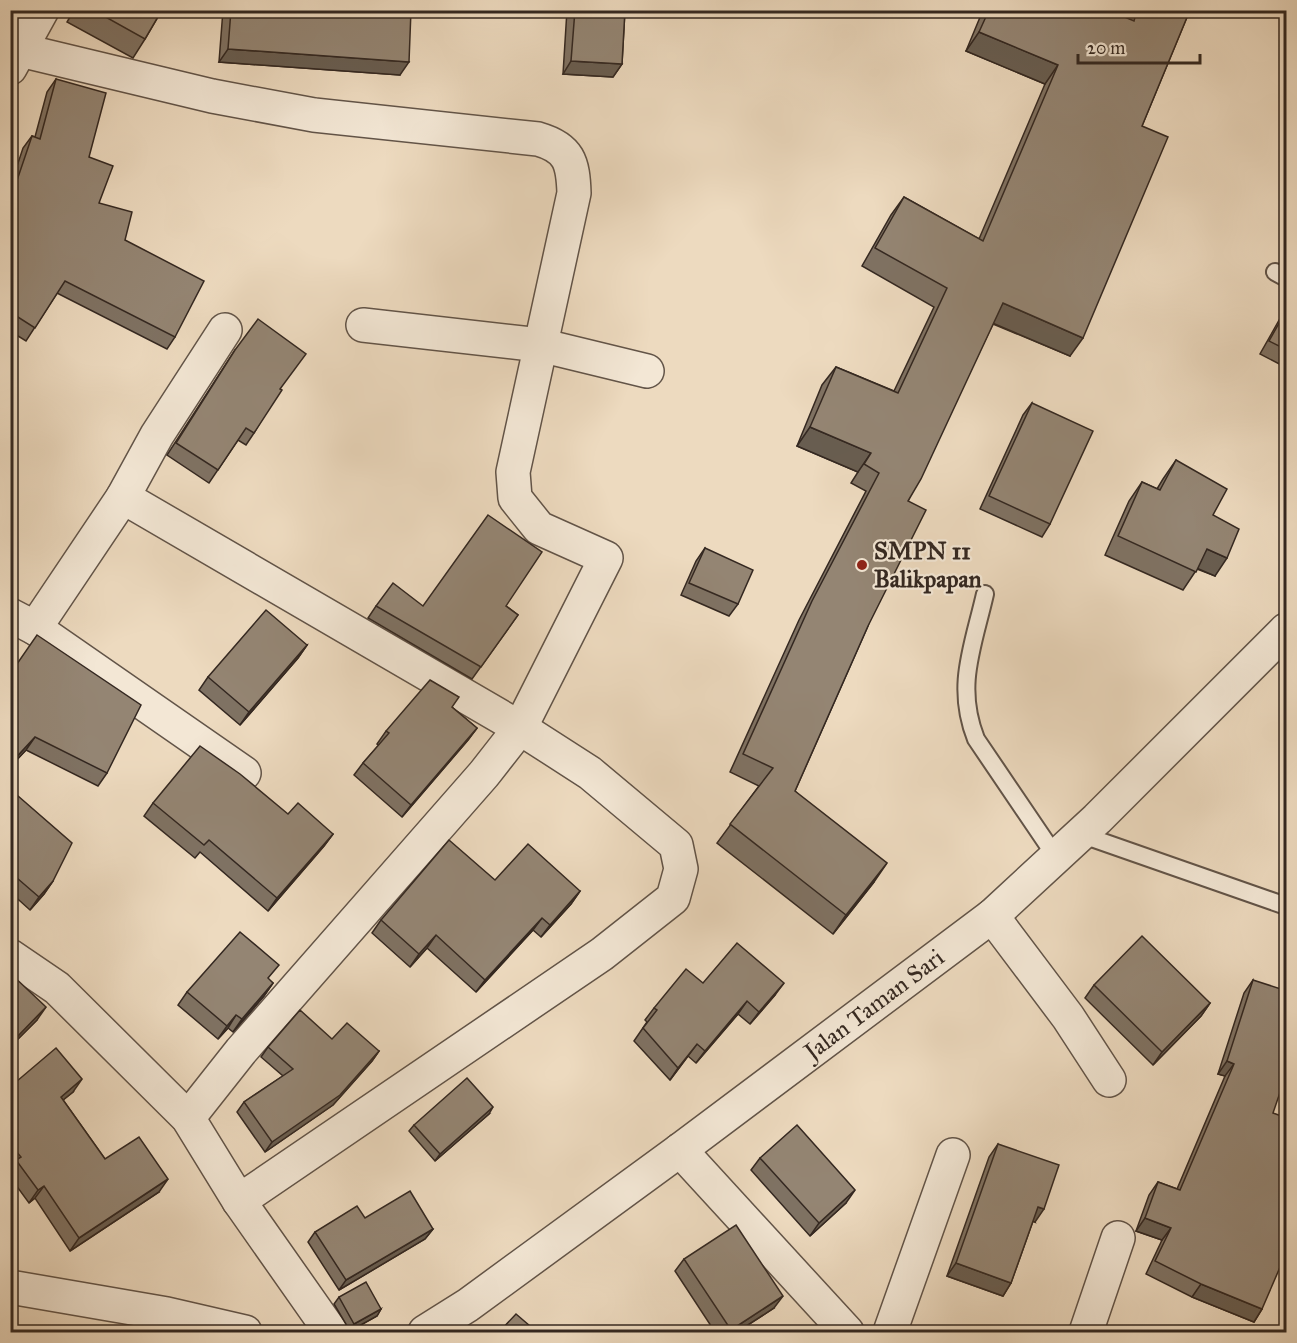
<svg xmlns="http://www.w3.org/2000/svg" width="1297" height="1343" font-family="'IM FELL Great Primer',serif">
<rect width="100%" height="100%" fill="#eddabf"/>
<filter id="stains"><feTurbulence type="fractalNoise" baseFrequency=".00333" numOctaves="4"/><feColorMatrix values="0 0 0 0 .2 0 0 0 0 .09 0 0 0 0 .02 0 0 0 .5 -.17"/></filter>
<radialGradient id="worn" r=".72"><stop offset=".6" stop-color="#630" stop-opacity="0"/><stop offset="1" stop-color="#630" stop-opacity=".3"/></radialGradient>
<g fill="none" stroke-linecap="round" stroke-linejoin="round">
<g stroke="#625448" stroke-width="20">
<g id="service">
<polyline points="1275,272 1286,278"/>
<path d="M985,594C973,647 955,686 976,739L1056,857"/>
<polyline points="1080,834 1286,906"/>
</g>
</g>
<g stroke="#625448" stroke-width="36">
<g id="minor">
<path d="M20,50L212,96L314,115L538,139C569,148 573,162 574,193L513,472L515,498L539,528L606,558L520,728L484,774L241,1051L188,1118"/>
<polyline points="10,68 42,10"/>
<polyline points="363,325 540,345 647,371"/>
<polyline points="225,330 157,435 123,497 520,728 590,773 676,845 681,869 673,898 602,954 239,1201"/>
<polyline points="10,615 35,628 123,497"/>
<polyline points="35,628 244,773"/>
<polyline points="992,916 1068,1017 1109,1080"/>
<polyline points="10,956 57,988 188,1118 239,1201 331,1332"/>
<polyline points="680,1150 847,1332"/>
<polyline points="890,1332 953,1155"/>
<polyline points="1086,1332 1118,1238"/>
</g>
</g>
<g stroke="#625448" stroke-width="36">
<g id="tertiary">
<polyline points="10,1287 167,1314 245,1332"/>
<path id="s1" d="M425,1332L468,1305L680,1150L992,916L1097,819L1286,630"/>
</g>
</g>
<use href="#service" stroke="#f3e7d5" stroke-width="16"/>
<use href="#minor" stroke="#f3e7d5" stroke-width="33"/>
<use href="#tertiary" stroke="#f3e7d5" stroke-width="33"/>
</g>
<g fill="#7f7263" stroke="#342821" stroke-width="1.5">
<polygon points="74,10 162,10 145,39 133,58 67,22"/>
<polygon points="223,10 411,10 400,75 219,62"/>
<polygon points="567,10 625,10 622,64 613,77 563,74"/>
<polygon points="983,10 1108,10 1126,18 1128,10 1190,10 1142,126 1070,356 993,324 908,501 868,626 795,791 874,882 833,934 717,843 759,786 730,772 799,620 866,491 851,483 858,472 797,446 822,385 836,367 894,391 934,307 862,266 891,215 904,197 979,239 1045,84 966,51"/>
<polygon points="56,79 89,157 99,203 125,240 175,337 167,349 57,293 26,341 10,331 10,187 23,148 32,136 35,137 47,92"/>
<polygon points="1287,306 1287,368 1260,354"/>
<polygon points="235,350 280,389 254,433 246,445 238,440 209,483 167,455"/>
<polygon points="1032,403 1050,524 1042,537 980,509 1023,415"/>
<polygon points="1176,460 1213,515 1215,576 1197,569 1183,590 1105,555 1129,501 1142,482 1157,489 1163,479"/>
<polygon points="705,548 738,604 729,616 681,595 696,561"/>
<polygon points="376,606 506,606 518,615 472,679 368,618"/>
<polygon points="307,645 298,658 240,725 199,690 208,677"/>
<polygon points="10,674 107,773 98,786 26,750 10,767"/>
<polygon points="452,707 477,728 468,740 402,817 354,775 363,763 379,745 377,744 386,731"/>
<polygon points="10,789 53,881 44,894 30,910 10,892"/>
<polygon points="153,803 288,814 333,834 324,846 268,911 200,852 195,858 144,816"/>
<polygon points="495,880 580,891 571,904 541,937 533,930 476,992 427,948 410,967 372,933 381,920"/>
<polygon points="10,973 37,1020 10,1047"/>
<polygon points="269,980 273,983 264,996 233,1032 228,1028 218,1039 178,1005 187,992"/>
<polygon points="1253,980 1273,1113 1262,1309 1254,1322 1192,1297 1146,1274 1162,1240 1136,1231 1149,1195 1158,1182 1177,1189 1225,1076 1218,1074 1244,993"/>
<polygon points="703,983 775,995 750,1024 738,1014 696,1063 688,1056 670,1080 634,1041 647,1022 645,1020 654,1008"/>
<polygon points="1094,985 1210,1003 1201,1016 1153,1065 1085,998"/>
<polygon points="332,1039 379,1051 372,1061 333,1105 265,1152 237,1112 244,1102 283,1076 261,1057 268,1047"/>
<polygon points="10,1087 73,1092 63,1100 105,1159 159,1192 70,1251 35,1198 29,1203 10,1177"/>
<polygon points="489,1114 435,1161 409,1131 414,1125"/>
<polygon points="998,1144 1035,1222 1033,1221 1011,1283 1003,1296 947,1276 989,1157"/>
<polygon points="760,1158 846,1203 810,1236 751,1170"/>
<polygon points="365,1218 433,1229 425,1239 339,1290 308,1242 315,1232"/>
<polygon points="684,1259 774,1308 737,1332 715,1332 675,1271"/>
<polygon points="339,1297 381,1309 377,1316 350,1331 334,1304"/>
</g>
<g fill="#685d50" stroke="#342821" stroke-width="1.5">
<polygon points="979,32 1058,65 1045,84 966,51"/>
<polygon points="228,49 409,62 400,75 219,62"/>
<polygon points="571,61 622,64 613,77 563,74"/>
<polygon points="1003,303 1083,338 1070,356 990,322"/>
<polygon points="810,427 871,453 858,472 797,446"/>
<polygon points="1207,549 1227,558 1215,576 1194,567"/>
<polygon points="307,645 298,658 240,725 249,712"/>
<polygon points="477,728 468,740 402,817 411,805"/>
<polygon points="35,737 26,750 10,767 10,764"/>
<polygon points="333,834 324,846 268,911 277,898"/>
<polygon points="887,863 874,882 833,934 846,915"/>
<polygon points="53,881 44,894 30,910 39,897"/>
<polygon points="580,891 571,904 541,937 550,925"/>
<polygon points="542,918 533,930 476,992 485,980"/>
<polygon points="436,935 427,948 410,967 419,954"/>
<polygon points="273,983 264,996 233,1032 242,1019"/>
<polygon points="784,983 775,995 750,1024 759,1012"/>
<polygon points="747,1001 738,1014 696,1063 705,1051"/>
<polygon points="1210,1003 1201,1016 1153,1065 1162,1052"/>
<polygon points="46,1007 37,1020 10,1047 10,1046 15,1039"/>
<polygon points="236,1015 228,1028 218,1039 227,1026"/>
<polygon points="697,1044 670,1080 678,1068"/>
<polygon points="379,1051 372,1061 333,1105 265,1152 272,1142"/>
<polygon points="1227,1061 1234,1064 1225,1076 1218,1074"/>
<polygon points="82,1079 73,1092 52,1109 61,1097"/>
<polygon points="493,1107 489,1114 435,1161 440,1154"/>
<polygon points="168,1179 159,1192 70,1251 79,1238"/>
<polygon points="44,1186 35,1198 29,1203 38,1190"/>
<polygon points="855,1190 846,1203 810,1236 819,1223"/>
<polygon points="1038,1207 1044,1209 1035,1222 1029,1220"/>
<polygon points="1145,1218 1171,1228 1162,1240 1136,1231"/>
<polygon points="433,1229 425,1239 339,1290 346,1280"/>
<polygon points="956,1263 1011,1283 1003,1296 947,1276"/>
<polygon points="1201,1284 1262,1309 1254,1322 1192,1297"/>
<polygon points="783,1296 774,1308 737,1332 729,1332 731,1330"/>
<polygon points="381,1309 377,1316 350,1331 354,1324"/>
</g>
<g fill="#948573" stroke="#342821" stroke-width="1.5">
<polygon points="93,10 162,10 145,39"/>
<polygon points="231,10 411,10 409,62 228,49"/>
<polygon points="575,10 625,10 622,64 571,61"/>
<polygon points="989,10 1108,10 1134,21 1137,10 1190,10 1142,126 1168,137 1083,338 1003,303 921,479 908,501 926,510 868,626 795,791 887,863 846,915 730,824 773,768 743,754 812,601 879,473 864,464 871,453 810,427 836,367 898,393 947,288 875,248 904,197 983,241 1058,65 979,32"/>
<polygon points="56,79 106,93 89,157 113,166 99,203 132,212 125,240 204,281 175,337 65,281 35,328 10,312 10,201 32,136 40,139"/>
<polygon points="1287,309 1287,350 1269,341"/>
<polygon points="258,319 306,354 280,389 282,390 254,433 246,428 218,470 176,443 235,350"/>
<polygon points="1032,403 1093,431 1050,524 989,496"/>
<polygon points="1176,460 1227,489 1213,515 1239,529 1227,558 1207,549 1196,572 1118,536 1142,482 1160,490"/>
<polygon points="488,515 542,552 506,606 518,615 481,667 376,606 393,583 423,606"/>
<polygon points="705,548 753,570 738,604 689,583"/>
<polygon points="266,610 307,645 249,712 208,677"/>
<polygon points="37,635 141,705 107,773 35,737 10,764 10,674"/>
<polygon points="430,680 459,697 452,707 477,728 411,805 363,763 389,733 386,731"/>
<polygon points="200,746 240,774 288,814 298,803 333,834 277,898 209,840 204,845 153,803"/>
<polygon points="10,789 72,843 53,881 39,897 10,872"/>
<polygon points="449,840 495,880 528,844 580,891 550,925 542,918 485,980 436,935 419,954 381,920"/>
<polygon points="240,932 279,965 268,978 273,983 242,1019 236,1015 227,1026 187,992"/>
<polygon points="1142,936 1210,1003 1162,1052 1094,985"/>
<polygon points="737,943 784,983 759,1012 747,1001 705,1051 697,1044 678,1068 643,1028 657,1010 654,1008 686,969 703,983"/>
<polygon points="10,973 46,1007 15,1039 10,1034"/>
<polygon points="1253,980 1287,991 1287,1072 1273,1113 1287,1118 1287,1251 1262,1309 1201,1284 1155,1261 1171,1228 1145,1218 1158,1182 1180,1190 1234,1064 1227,1061"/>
<polygon points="300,1010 332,1039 347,1023 379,1051 340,1095 272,1142 244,1102 293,1069 268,1047"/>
<polygon points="56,1048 82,1079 61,1097 105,1159 139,1137 168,1179 79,1238 44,1186 38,1190 16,1160 21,1157 10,1144 10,1087"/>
<polygon points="467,1078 493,1107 440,1154 414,1125"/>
<polygon points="797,1125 855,1190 819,1223 760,1158"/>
<polygon points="998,1144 1059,1165 1044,1209 1038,1207 1011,1283 956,1263"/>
<polygon points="410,1191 433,1229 346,1280 315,1232 357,1206 365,1218"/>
<polygon points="736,1225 783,1296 731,1330 684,1259"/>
<polygon points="366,1282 381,1309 354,1324 339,1297"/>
<polygon points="516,1314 537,1332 499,1332"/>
</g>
<circle fill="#8f2418" stroke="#f3e7d5" stroke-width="2" cx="862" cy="565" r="6"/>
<g text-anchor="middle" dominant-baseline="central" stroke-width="4.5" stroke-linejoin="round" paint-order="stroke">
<g font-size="24" font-weight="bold" fill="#342821" stroke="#f3e7d5" text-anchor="start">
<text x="874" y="551">SMPN 11<tspan x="874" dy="28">Balikpapan</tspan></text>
</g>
<g font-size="24" fill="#342821" stroke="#f3e7d5">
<text stroke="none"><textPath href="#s1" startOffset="556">Jalan Taman Sari</textPath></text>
</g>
</g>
<rect width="1297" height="1343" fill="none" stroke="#eddabf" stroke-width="36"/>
<rect x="12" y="12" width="1273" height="1319" fill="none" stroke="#342821" stroke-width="3"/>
<rect x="18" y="18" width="1261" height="1307" fill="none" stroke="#342821" stroke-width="1.5"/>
<path d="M1078 54v9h122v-9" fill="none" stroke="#342821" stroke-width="3"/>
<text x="1087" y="54" font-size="18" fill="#342821" stroke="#f3e7d5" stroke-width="4.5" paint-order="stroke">20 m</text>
<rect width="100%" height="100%" filter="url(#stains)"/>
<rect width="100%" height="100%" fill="url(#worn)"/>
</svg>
